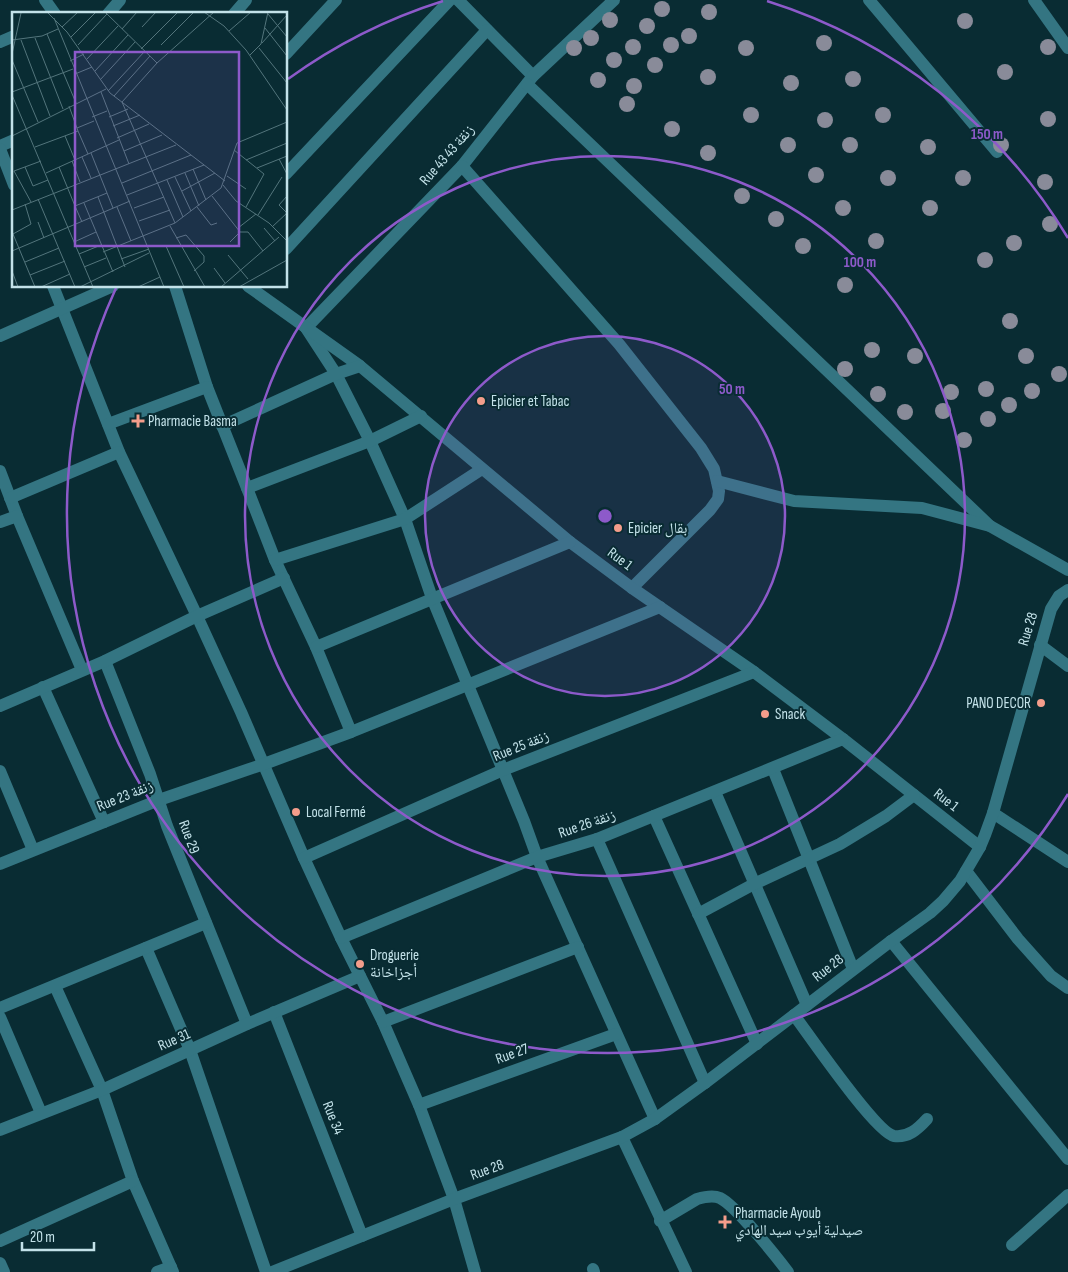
<svg xmlns="http://www.w3.org/2000/svg" width="1068" height="1272" font-family="'Sofia Sans Condensed','Noto Naskh Arabic',sans-serif">
<rect width="100%" height="100%" fill="#092c33"/>
<g fill="none" stroke-linecap="round" stroke-linejoin="round">
<g stroke="#347582" stroke-width="12">
<polyline points="45,0 55,14"/>
<polyline points="458,0 533,76"/>
<polyline points="614,0 533,76 462,166 306,328 336,374 370,441 405,519 432,598 524,821 537,857 655,1119"/>
<polyline points="869,0 997,152"/>
<polyline points="1034,0 1068,48"/>
<polyline points="108,14 120,0"/>
<polyline points="234,14 246,0"/>
<polyline points="0,42 14,36"/>
<polyline points="286,54 336,0"/>
<polyline points="527,84 990,526"/>
<polyline points="0,146 14,140"/>
<polyline points="0,149 14,185"/>
<polyline points="462,166 619,344 701,448 714,469 719,491 718,499 710,510 632,588"/>
<polyline points="286,174 450,0"/>
<polyline points="286,249 487,30"/>
<polyline points="53,286 119,452 197,616 241,712 304,858 341,938 383,1022 419,1105 454,1199 475,1272"/>
<polyline points="175,286 207,387 247,488 275,560 316,647 351,732"/>
<polyline points="248,286 360,366 570,542 632,588 754,672 843,739 980,847"/>
<polyline points="0,336 113,286"/>
<polyline points="108,424 207,387"/>
<polyline points="222,426 336,374 360,366"/>
<polyline points="0,471 17,516"/>
<polyline points="717,481 794,501 922,508 990,526 1068,570"/>
<polyline points="247,488 370,441 421,416"/>
<polyline points="10,498 119,452"/>
<polyline points="0,522 17,516 82,670"/>
<polyline points="275,560 405,519 482,469"/>
<polyline points="1040,645 1068,666"/>
<polyline points="316,647 570,542"/>
<polyline points="105,661 150,774 167,826 247,1024"/>
<polyline points="43,687 104,822"/>
<polyline points="0,706 105,661 197,616 284,578"/>
<polyline points="773,769 853,969"/>
<polyline points="0,771 33,850"/>
<polyline points="715,792 807,1005"/>
<polyline points="993,813 1068,862"/>
<polyline points="654,816 757,1044"/>
<polyline points="597,839 705,1083"/>
<polyline points="304,858 503,770 754,672"/>
<polyline points="0,864 159,800 264,764 351,732 660,607"/>
<polyline points="966,871 1018,939 1051,976 1068,988"/>
<polyline points="698,914 754,884 840,844 886,816 914,795"/>
<polyline points="341,938 537,857 597,839 843,739"/>
<polyline points="891,941 1068,1159"/>
<polyline points="146,948 190,1050 266,1272"/>
<polyline points="55,986 102,1090 133,1181 173,1272"/>
<polyline points="0,1008 206,923"/>
<polyline points="274,1012 362,1236"/>
<path d="M794,1015C809,1035 876,1133 894,1136C908,1138 918,1129 927,1119"/>
<polyline points="0,1017 41,1113"/>
<polyline points="383,1022 578,947"/>
<polyline points="419,1105 616,1034"/>
<polyline points="0,1130 102,1090 247,1024 360,976"/>
<polyline points="622,1137 686,1272"/>
<path d="M660,1221L697,1199C704,1197 713,1195 720,1198C735,1205 776,1256 788,1272"/>
<polyline points="0,1241 133,1181"/>
<polyline points="1012,1245 1068,1195"/>
<polyline points="0,1263 4,1272"/>
<polyline points="593,1269 594,1272"/>
<polyline points="157,1272 171,1267"/>
<polyline points="272,1272 454,1199 622,1137 655,1119 705,1083 891,941 930,913 943,901 960,881 980,847 985,835 993,813 1051,609 1059,596 1068,590"/>
</g>
</g>
<g fill="#898b99">
<circle cx="662" cy="9" r="8"/>
<circle cx="709" cy="12" r="8"/>
<circle cx="610" cy="20" r="8"/>
<circle cx="965" cy="21" r="8"/>
<circle cx="647" cy="26" r="8"/>
<circle cx="689" cy="36" r="8"/>
<circle cx="591" cy="38" r="8"/>
<circle cx="824" cy="43" r="8"/>
<circle cx="671" cy="45" r="8"/>
<circle cx="633" cy="47" r="8"/>
<circle cx="1048" cy="47" r="8"/>
<circle cx="574" cy="48" r="8"/>
<circle cx="746" cy="48" r="8"/>
<circle cx="614" cy="60" r="8"/>
<circle cx="655" cy="65" r="8"/>
<circle cx="1005" cy="72" r="8"/>
<circle cx="708" cy="77" r="8"/>
<circle cx="853" cy="79" r="8"/>
<circle cx="598" cy="80" r="8"/>
<circle cx="791" cy="83" r="8"/>
<circle cx="634" cy="86" r="8"/>
<circle cx="627" cy="104" r="8"/>
<circle cx="751" cy="115" r="8"/>
<circle cx="883" cy="115" r="8"/>
<circle cx="1048" cy="119" r="8"/>
<circle cx="825" cy="120" r="8"/>
<circle cx="672" cy="129" r="8"/>
<circle cx="788" cy="145" r="8"/>
<circle cx="850" cy="145" r="8"/>
<circle cx="1001" cy="145" r="8"/>
<circle cx="928" cy="147" r="8"/>
<circle cx="708" cy="153" r="8"/>
<circle cx="816" cy="175" r="8"/>
<circle cx="888" cy="178" r="8"/>
<circle cx="963" cy="178" r="8"/>
<circle cx="1045" cy="182" r="8"/>
<circle cx="742" cy="196" r="8"/>
<circle cx="843" cy="208" r="8"/>
<circle cx="930" cy="208" r="8"/>
<circle cx="776" cy="219" r="8"/>
<circle cx="1050" cy="224" r="8"/>
<circle cx="876" cy="241" r="8"/>
<circle cx="1014" cy="243" r="8"/>
<circle cx="803" cy="246" r="8"/>
<circle cx="985" cy="260" r="8"/>
<circle cx="845" cy="285" r="8"/>
<circle cx="1010" cy="321" r="8"/>
<circle cx="872" cy="350" r="8"/>
<circle cx="915" cy="356" r="8"/>
<circle cx="1026" cy="356" r="8"/>
<circle cx="845" cy="369" r="8"/>
<circle cx="1059" cy="374" r="8"/>
<circle cx="986" cy="389" r="8"/>
<circle cx="1032" cy="391" r="8"/>
<circle cx="951" cy="392" r="8"/>
<circle cx="878" cy="394" r="8"/>
<circle cx="1009" cy="405" r="8"/>
<circle cx="943" cy="411" r="8"/>
<circle cx="905" cy="412" r="8"/>
<circle cx="988" cy="419" r="8"/>
<circle cx="964" cy="440" r="8"/>
</g>
<circle cx="605" cy="516" r="180" fill="#8d5aca" fill-opacity=".12"/>
<g fill="none" stroke="#8d5aca" stroke-width="2.5">
<circle cx="605" cy="516" r="180"/>
<circle cx="605" cy="516" r="360"/>
<path d="M1068 794A540 540 0 0 1 116 288M288 79A540 540 0 0 1 443 1M767 1A540 540 0 0 1 1068 238"/>
</g>
<g fill="#f49d8b" stroke="#092c33" stroke-width="2">
<circle cx="481" cy="401" r="5"/>
<path d="M135.5 413.5h5v5h5v5h-5v5h-5v-5h-5v-5h5z"/>
<circle cx="618" cy="528" r="5"/>
<circle cx="1041" cy="703" r="5"/>
<circle cx="765" cy="714" r="5"/>
<circle cx="296" cy="812" r="5"/>
<circle cx="360" cy="964" r="5"/>
<path d="M722.5 1214.5h5v5h5v5h-5v5h-5v-5h-5v-5h5z"/>
</g>
<g text-anchor="middle" dominant-baseline="central" stroke-width="4" stroke-linejoin="round" paint-order="stroke">
<g font-size="15" fill="#c3e2e9" stroke="#092c33">
<text transform="translate(447 155) rotate(-49)">Rue 43 زنقة 43</text>
<text transform="translate(620 559) rotate(37)">Rue 1</text>
<text transform="translate(1028 629) rotate(-73)">Rue 28</text>
<text transform="translate(521 746) rotate(-22)">Rue 25 زنقة</text>
<text transform="translate(125 796) rotate(-22)">Rue 23 زنقة</text>
<text transform="translate(946 800) rotate(38)">Rue 1</text>
<text transform="translate(587 824) rotate(-19)">Rue 26 زنقة</text>
<text transform="translate(189 837) rotate(69)">Rue 29</text>
<text transform="translate(828 968) rotate(-38)">Rue 28</text>
<text transform="translate(174 1040) rotate(-24)">Rue 31</text>
<text transform="translate(512 1054) rotate(-20)">Rue 27</text>
<text transform="translate(333 1118) rotate(68)">Rue 34</text>
<text transform="translate(487 1170) rotate(-20)">Rue 28</text>
</g>
<g font-size="15" fill="#c3e2e9" stroke="#092c33" text-anchor="start">
<text x="491" y="401">Epicier et Tabac</text>
<text x="148" y="421">Pharmacie Basma</text>
<text x="628" y="528">Epicier بقال</text>
<text x="1031" y="703" text-anchor="end">PANO DECOR</text>
<text x="775" y="714">Snack</text>
<text x="306" y="812">Local Fermé</text>
<text x="370" y="955">Droguerie<tspan x="370" dy="17">أجزاخانة</tspan></text>
<text x="735" y="1213">Pharmacie Ayoub<tspan x="735" dy="17">صيدلية أيوب سيد الهادي</tspan></text>
</g>
</g>
<g transform="translate(12 12)">
<rect width="275" height="275" fill="#092c33"/>
<path fill="none" stroke="#53757c" stroke-width="1" d="M35,0L55,20L98,81L213,169M93,0L145,51M192,0L212,14L234,38L275,98M256,2L275,25M42,6L152,275M50,15L66,0M130,15L144,0M253,16L275,44M110,17L125,0M217,19L239,0M35,22L64,91M59,25L84,0M23,26L51,97M0,28L30,24L46,17M9,28L38,104M250,31L275,3M66,33L95,2M149,33L182,0M247,36L275,71M129,37L166,0M0,42L9,1M238,43L249,32L256,0M75,47L106,14M0,48L26,110M58,49L72,42M83,59L116,23M63,62L80,55M88,68L123,30M96,79L133,39M0,80L61,57M89,80L117,152M0,83L81,275M102,84L138,44M57,94L66,119M80,105L95,99M97,105L116,97M101,114L128,103M65,116L82,109M0,124L94,77M53,124L63,148M105,126L137,112M23,135L66,119L76,142M222,138L252,162L234,195M112,139L150,123M79,141L101,196M70,145L79,166M267,147L275,162M234,148L275,131M60,149L68,170M13,155L21,174L36,168M47,155L63,194M245,156L275,144M181,157L194,188M34,161L107,128M173,161L187,194M215,164L234,177M163,165L179,199M155,168L171,205M110,171L179,143M211,173L224,189L257,211L275,229M170,179L203,161M115,183L192,153M200,184L228,220L218,230M86,185L113,255M26,187L63,275M19,190L2,159L29,149M72,191L101,260M13,192L19,212L1,222L23,275M105,195L119,229M185,195L199,213L205,211M122,196L152,185M0,198L164,133M246,203L270,165M127,209L158,198M26,210L32,226M70,210L63,194L95,181M163,211L110,90L145,51L202,0M158,214L193,275M260,215L275,201L267,193L275,184M226,216L244,202M252,216L263,229M228,220H236L251,239M164,226L174,223L192,244V250L182,259M62,230L84,220M154,234L172,275M0,239L118,189M91,240L163,211L209,176L225,131L275,110M67,242L89,233M216,243L236,267M109,247L137,237M13,250L47,236M72,255L94,246M202,256L213,271M0,259L6,275M18,263L53,249M29,275L58,262M68,275L137,241M126,275L148,265M209,275L267,225M227,275L275,248"/>
<path fill="#8d5aca" fill-opacity="0.15" stroke="#8d5aca" stroke-width="2.5" d="M63,40H227V234H63Z"/>
<rect width="275" height="275" fill="none" stroke="#c3e2e9" stroke-width="2.5"/>
</g>
<circle cx="605" cy="516" r="8" fill="#8d5aca" stroke="#092c33" stroke-width="2.5"/>
<g font-size="15" text-anchor="middle" font-weight="bold" fill="#8d5aca" stroke="#092c33" stroke-width="4" stroke-linejoin="round" paint-order="stroke">
<text x="987" y="139">150 m</text>
<text x="860" y="267">100 m</text>
<text x="732" y="394">50 m</text>
</g>
<path d="M22 1242v8h72v-8" fill="none" stroke="#c3e2e9" stroke-width="2.5"/>
<text x="30" y="1242" font-size="15" fill="#c3e2e9" stroke="#092c33" stroke-width="4" paint-order="stroke">20 m</text>
</svg>
